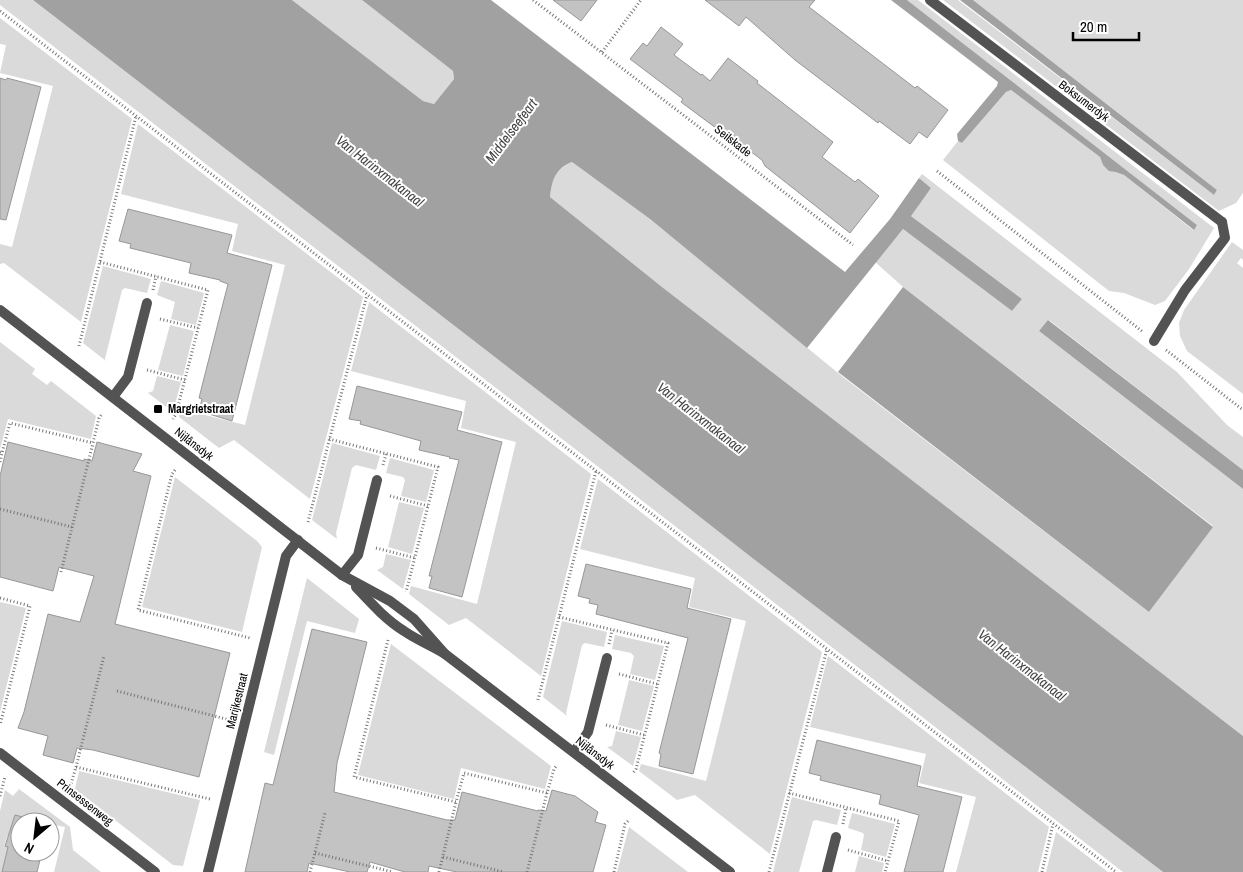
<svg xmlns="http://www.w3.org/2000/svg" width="1243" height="872" font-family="'Archivo Narrow',sans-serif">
<rect width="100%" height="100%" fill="#fff"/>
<g fill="#dadada">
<polygon points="0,0 33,0 575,419 751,557 1163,872 1123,872 0,5"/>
<polygon points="292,0 362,0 453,71 454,79 434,104 423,101"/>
<polygon points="907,0 918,0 1214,228 1189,269 1165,301 1155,305 1124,293 1109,291 943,160 958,141 962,143 1006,92 1011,90 1100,157 1103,165 1124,175 1193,230 1197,225"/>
<polygon points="943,0 958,0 1214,195 1217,190 973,0 1243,0 1243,193 1236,203 1219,211"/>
<polygon points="0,18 132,119 81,322 4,263 0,264 0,244 12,247 53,86 0,73 6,45 0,44"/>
<polygon points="138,124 363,297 310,499 234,440 219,448 179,417 181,409 245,425 285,265 232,251 238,224 121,194"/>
<path d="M572,162L650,219L843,377L1149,612L1213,526L903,287L875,262L903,229L1012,311L1022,299L910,215L931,188L919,178L922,174L1177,372L1227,425L1243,437V470L1049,320L1039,331L1243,489V736L662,287L550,197C552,179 555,170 572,162Z"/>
<polygon points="1232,242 1243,250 1243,260 1241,258 1237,263 1243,268 1243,394 1187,351 1180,336 1179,323 1184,310"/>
<polygon points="103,266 151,279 147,293 125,288 122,290 105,359 106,361 83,343"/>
<polygon points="161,281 204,293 196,325 171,319 175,302 157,295"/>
<polygon points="369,302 591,474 541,676 466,618 449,625 409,594 411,586 477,604 516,442 461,428 466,401 351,371"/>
<polygon points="170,325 194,331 183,376 158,370"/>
<polygon points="0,342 35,369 32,374 47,385 51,381 96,416 91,439 8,419 0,449"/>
<polygon points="157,376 181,382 173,412 148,393 153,391"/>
<polygon points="332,443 380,456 376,470 356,465 352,468 336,533 337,539 312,520"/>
<polygon points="390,458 434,470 426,502 401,496 405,480 403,477 386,473"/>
<polygon points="175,477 257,541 262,547 242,632 142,607"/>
<polygon points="598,479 822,652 770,854 695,795 677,800 639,771 641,764 706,781 746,621 689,607 695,578 580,549"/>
<polygon points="399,502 424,508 412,554 388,547"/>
<polygon points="386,554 411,560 403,589 377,570 383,567"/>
<polygon points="307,578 359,619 355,633 307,621 274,755 264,752"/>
<polygon points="0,602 26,608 0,712"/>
<polygon points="562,621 607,632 604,647 585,643 582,645 566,713 567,716 543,697"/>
<polygon points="615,635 664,646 655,680 630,674 634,656 631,653 612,649"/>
<polygon points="391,644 551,766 545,789 461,768 454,799 358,775"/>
<polygon points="828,656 1049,827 1038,872 956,872 976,797 919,783 926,754 810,727"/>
<polygon points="629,680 654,686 642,731 618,725"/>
<polygon points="616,731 641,737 633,766 607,747 612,746"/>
<polygon points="79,771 200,800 183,866 173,865 75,789"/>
<polygon points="19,789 70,827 73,850 101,872 54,872 65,827 50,824 50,822 43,822 16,816 11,837 7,836 4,846 8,847 2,872 0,872 0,811 5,790 13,796"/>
<polygon points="792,797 841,810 837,825 816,820 813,821 799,872 773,872"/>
<polygon points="852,813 895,824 886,857 861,850 864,835 863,833 848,828"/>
<polygon points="629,827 688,872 617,872"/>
<polygon points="1056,832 1108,872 1046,872"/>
<polygon points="859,856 884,863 882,872 855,872"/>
</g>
<g fill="#a1a1a1">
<path d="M33,0H292L423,101L434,104L454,79L453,71L362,0H491L845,272L890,219L919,178L931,188L911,216L1022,299L1012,311L903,229L807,348L650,219L572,162C555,169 552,180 550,197L662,287L1243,736V872H1163L751,557L575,419Z"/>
<polygon points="891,0 907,0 1197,225 1194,230 1124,175 1116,172 1109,171 1103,165 1100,157 1011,90 1006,92 962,143 958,141 957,134 997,86 998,82"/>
<polygon points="960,0 973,0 1217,190 1214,195"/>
<polygon points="903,287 1213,527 1149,612 838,372"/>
<polygon points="1048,320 1243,470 1243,489 1039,331"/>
</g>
<g fill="#c3c3c3" stroke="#979797">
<polygon points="553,0 597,0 581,21"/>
<polygon points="705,0 815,0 809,7 915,88 917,86 948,110 927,138 919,132 910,144 879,121 878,123 795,60 746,17 739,26"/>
<polygon points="661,27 683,44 674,55 701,75 702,74 710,81 728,58 758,81 757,83 833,142 822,157 855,182 858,179 879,196 850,233 765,166 762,160 730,136 728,137 681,102 683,99 630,59 643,43 647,46"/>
<polygon points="0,78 6,80 7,78 41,87 6,220 0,219"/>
<polygon points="128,209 232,235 227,253 272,265 232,421 199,411 202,399 199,398 202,386 228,284 220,281 220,280 189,273 191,263 130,248 131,244 119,241"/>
<polygon points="357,386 462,412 457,430 502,442 462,597 429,588 432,576 429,576 459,460 449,458 450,457 419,450 421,441 360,424 361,421 349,419"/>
<polygon points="8,442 84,461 84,459 92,461 97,442 142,454 133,471 151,476 115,624 230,653 199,777 93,750 77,748 73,763 43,755 48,736 18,728 24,712 48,614 80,622 94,576 59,567 53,591 0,577 0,476"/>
<polygon points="586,564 691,589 687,608 731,619 693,774 659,766 661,754 659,753 688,638 596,614 598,605 589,603 590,599 578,596"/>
<polygon points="312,629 367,642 337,763 334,792 447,820 455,820 462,792 538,811 538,810 546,811 552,790 575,796 598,812 595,822 606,825 593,872 457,872 429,866 428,872 405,872 370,862 367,872 350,872 309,863 307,872 245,872 265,783 273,785"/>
<polygon points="817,740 921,766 917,786 962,797 943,872 904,872 919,815 879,804 881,795 820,780 821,776 809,773"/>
<polygon points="15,815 42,822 20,822 20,852 42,852 37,872 2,872 8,847 5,846"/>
</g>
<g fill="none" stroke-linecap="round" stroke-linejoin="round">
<g stroke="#757575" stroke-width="3" stroke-dasharray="1 2.5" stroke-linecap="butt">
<polyline points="533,0 853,245"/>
<polyline points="0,11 1116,872"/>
<polyline points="602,52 641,0"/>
<polyline points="937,171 1143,332"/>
<polyline points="100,262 208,290 176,414 173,419"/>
<polyline points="153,290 156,276"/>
<polyline points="160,319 198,328"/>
<polyline points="79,346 136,116"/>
<polyline points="1166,350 1243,410"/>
<polyline points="147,370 185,380"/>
<polyline points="329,439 438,467 406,592"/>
<polyline points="0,452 2,453 10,423 93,443 99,418 102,414"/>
<polyline points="0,462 2,453"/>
<polyline points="383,465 386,454"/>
<polyline points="175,470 172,474 138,610 250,638"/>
<polyline points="390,496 428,506"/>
<polyline points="0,509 72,527"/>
<polyline points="308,522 367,295"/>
<polyline points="376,548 415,558"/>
<polyline points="61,572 93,443"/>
<polyline points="0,598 30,606 0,725"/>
<polyline points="559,617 668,643 636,769 633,773"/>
<polyline points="388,640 354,777 456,802 464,773 547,793 554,769 557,765"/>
<polyline points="609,644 612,630"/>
<polyline points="619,674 657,684"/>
<polyline points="117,691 230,720"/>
<polyline points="538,700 596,471"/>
<polyline points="606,725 644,735"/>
<polyline points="76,767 104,656"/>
<polyline points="70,787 76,767 210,799"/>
<polyline points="789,793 899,821 885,872"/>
<polyline points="0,796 5,777"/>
<polyline points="843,824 846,808"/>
<polyline points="848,850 888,861"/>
<polyline points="315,853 393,872"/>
<polyline points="443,857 504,872"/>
<polyline points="310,872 325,813"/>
<polyline points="439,872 456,802"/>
<polyline points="527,872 547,793"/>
<polyline points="614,872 625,824 629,820"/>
<polyline points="769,872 827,649"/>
<polyline points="1042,872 1053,824"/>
</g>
<g stroke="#535353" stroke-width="10">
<polyline points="1154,341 1185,290 1225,238 1222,222"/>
<polyline points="113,397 128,377 147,303"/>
<polyline points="342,575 358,555 377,480"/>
<polyline points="574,752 588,732 607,658"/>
<polyline points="827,872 836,837"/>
</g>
<g stroke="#535353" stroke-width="10">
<polyline points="930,0 1222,222"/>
<polyline points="0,753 155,872"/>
<polyline points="208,872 286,556 298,540"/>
</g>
<g stroke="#535353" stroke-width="10">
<polyline points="0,310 342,575 390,601 414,619 445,654"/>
<path d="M356,587C371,603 385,619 404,631C417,640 432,646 445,654L730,872"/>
</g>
</g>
<rect fill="#000" stroke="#fff" stroke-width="2" x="153" y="404" width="10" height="10" rx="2.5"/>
<g text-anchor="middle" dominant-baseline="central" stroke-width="4" stroke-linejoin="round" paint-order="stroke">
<g font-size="12" fill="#000" stroke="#fff">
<text transform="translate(1084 101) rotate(37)">Boksumerdyk</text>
<text transform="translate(733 141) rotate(38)">Seilskade</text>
<text transform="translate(194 444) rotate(38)">Nijlânsdyk</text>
<text transform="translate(237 701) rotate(-76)">Marijkestraat</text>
<text transform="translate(595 753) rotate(38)">Nijlânsdyk</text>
<text transform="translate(85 802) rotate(38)">Prinsessenweg</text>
</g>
<g font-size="12" font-weight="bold" fill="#000" stroke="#fff" text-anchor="start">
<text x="168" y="409">Margrietstraat</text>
</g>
<g font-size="14" font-style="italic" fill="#424242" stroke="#fff">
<text transform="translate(511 131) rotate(-53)">Middelseefeart</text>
<text transform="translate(380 171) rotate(38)">Van Harinxmakanaal</text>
<text transform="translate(701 418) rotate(38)">Van Harinxmakanaal</text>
<text transform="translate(1022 665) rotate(38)">Van Harinxmakanaal</text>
</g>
</g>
<g transform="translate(35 837) rotate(208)"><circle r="24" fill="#ffffff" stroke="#999999"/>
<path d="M0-4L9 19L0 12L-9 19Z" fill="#000000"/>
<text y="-8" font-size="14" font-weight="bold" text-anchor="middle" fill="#000000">N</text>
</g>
<path d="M1073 32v8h66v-8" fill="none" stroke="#000000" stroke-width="2.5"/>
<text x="1080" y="32" font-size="15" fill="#000000" stroke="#ffffff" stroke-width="4" paint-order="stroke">20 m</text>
</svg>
